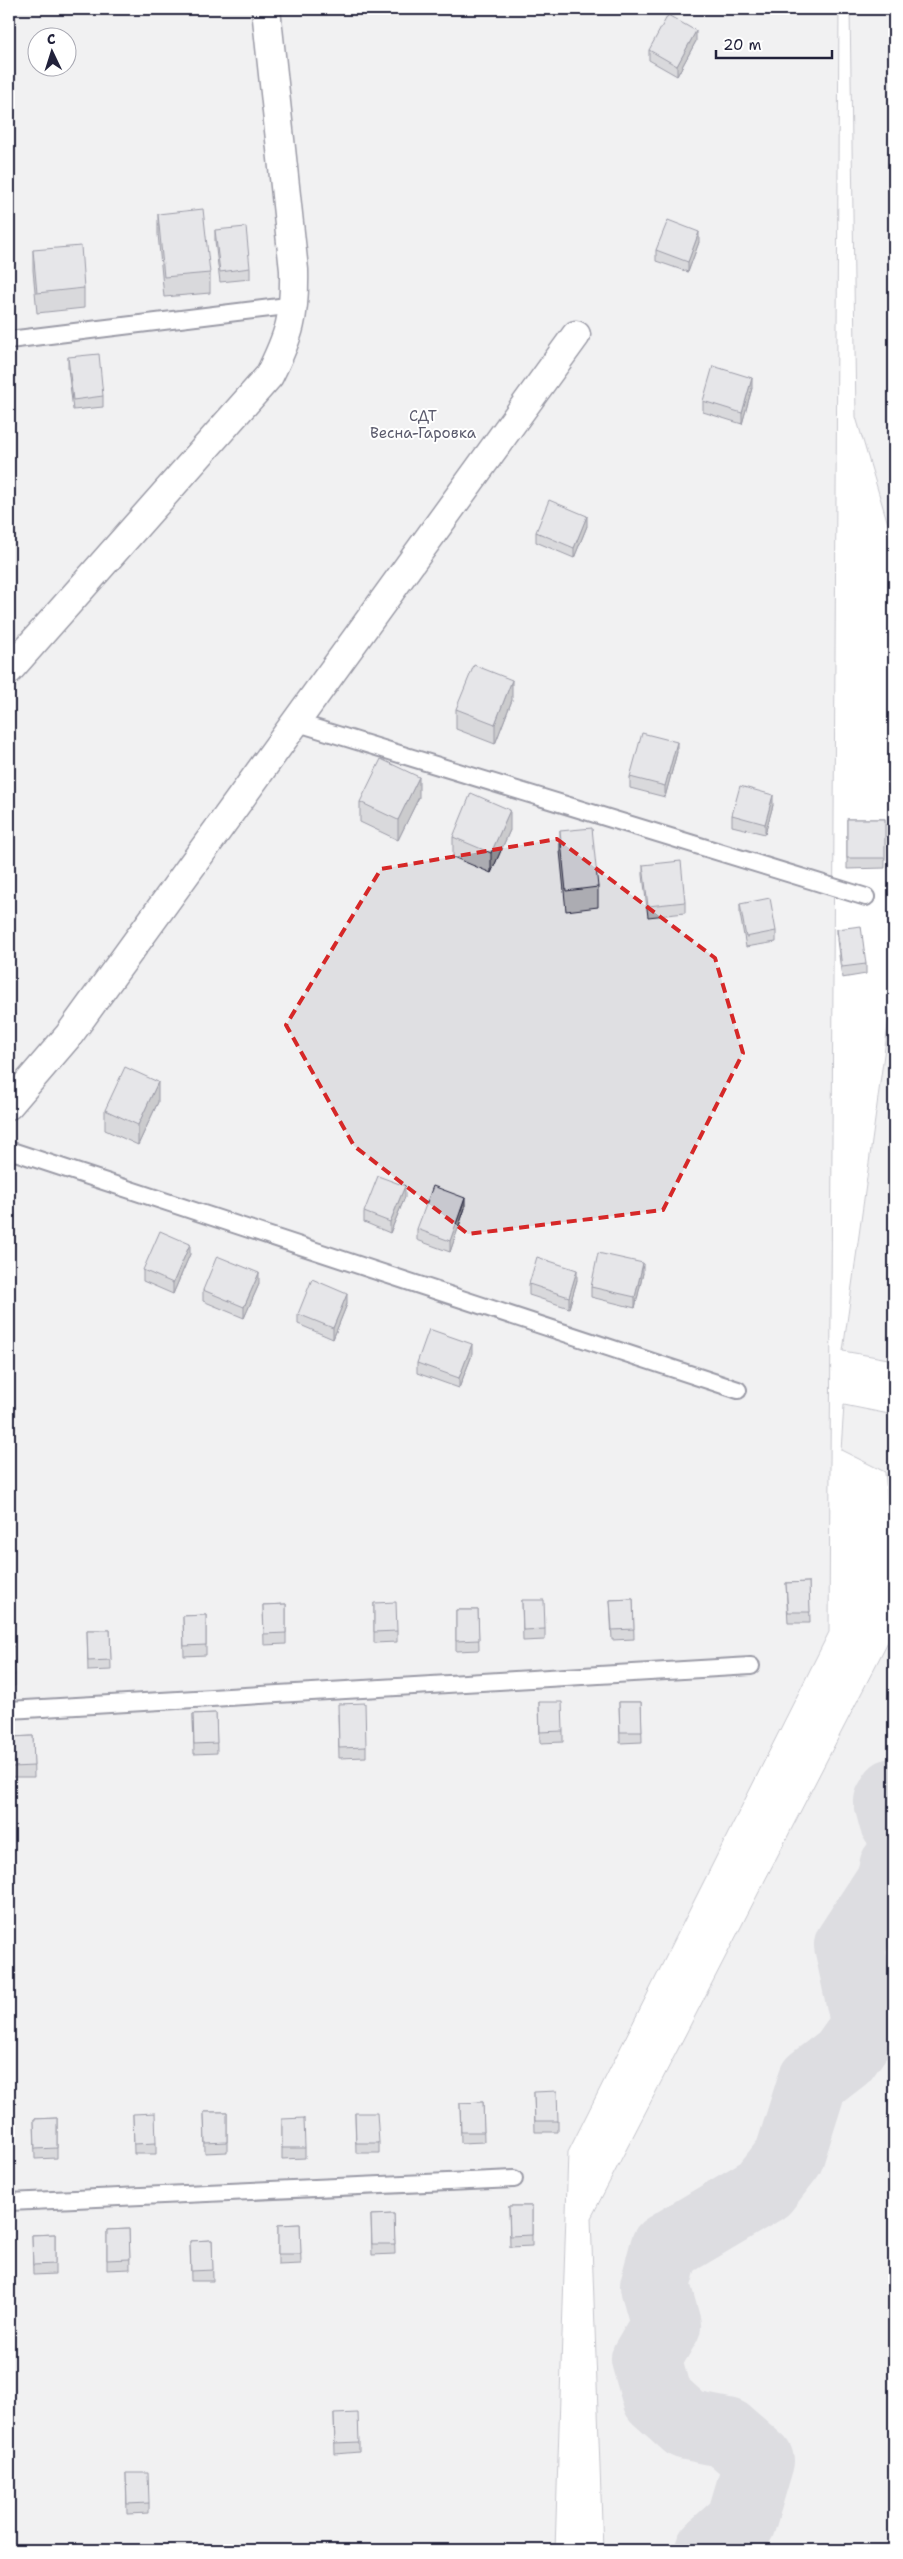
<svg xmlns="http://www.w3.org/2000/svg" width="903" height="2559" font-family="'Shantell Sans',sans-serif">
<rect width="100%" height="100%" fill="#fff"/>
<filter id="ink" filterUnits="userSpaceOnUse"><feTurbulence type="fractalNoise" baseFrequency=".02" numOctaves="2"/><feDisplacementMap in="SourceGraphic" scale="10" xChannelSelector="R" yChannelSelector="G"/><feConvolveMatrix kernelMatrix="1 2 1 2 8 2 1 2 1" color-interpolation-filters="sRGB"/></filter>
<g filter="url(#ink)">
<g fill="#dfdfe2" stroke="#80808e" fill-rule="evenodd">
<path d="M9,9H839L829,1632L568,2152L555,2550H9ZM38,38H68V68H38Z"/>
<polygon points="850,9 894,9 894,544 856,417"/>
<polygon points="894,982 894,1360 843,1351"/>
<polygon points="844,1405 894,1415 894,1573 885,1472 841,1450"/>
<polygon points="894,1630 894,2550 603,2550 591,2218"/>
</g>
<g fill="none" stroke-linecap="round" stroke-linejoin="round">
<g stroke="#b4b4bc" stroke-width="70">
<polyline points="894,1793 889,1802 894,1821"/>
<polyline points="710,2550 741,2522 759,2461 727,2433 687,2425 657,2398 646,2359 666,2325 655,2286 665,2248 764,2189 789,2157 813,2081 844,2057 866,2026 849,1945 892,1879 894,1867"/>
</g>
<g stroke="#22223b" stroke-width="20">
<g id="service">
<polyline points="9,340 295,305"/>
<polyline points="295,722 866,897"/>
<polyline points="9,1150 738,1390"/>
<polyline points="9,1710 751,1666"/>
<polyline points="9,2202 514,2179"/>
</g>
</g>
<g stroke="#22223b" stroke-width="31">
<g id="minor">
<path d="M9,670L269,376C290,334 295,317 294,270L266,9"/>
<polyline points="9,1105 69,1035 576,335"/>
</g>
</g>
<use href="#service" stroke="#fff" stroke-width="16"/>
<use href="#minor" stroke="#fff" stroke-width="28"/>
</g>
<g fill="#acacb2" stroke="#22223b">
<polygon points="696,41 677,76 649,60 649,50"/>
<polygon points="158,214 210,273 210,293 164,297 158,234"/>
<polygon points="215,230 250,268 250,279 220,282 215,241"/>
<polygon points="699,242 688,272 656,261 656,250"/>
<polygon points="33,250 84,288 84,308 37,313 33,270"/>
<polygon points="68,357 103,396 103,407 73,410 68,368"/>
<polygon points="752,388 742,424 703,412 703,401"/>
<polygon points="587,526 574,558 536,542 536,532"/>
<polygon points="512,700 495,744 456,729 456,709"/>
<polygon points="677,752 665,797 630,788 630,777"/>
<polygon points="419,797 398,840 360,822 360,802"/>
<polygon points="773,805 765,834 732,826 732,815"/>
<polygon points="847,819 885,819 885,868 847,869"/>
<polygon points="510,830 491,873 453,857 453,837"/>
<polygon points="560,831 598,887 598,907 566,911 560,851"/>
<polygon points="643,865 685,902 685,913 648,917 643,875"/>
<polygon points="740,904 776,931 776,942 746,947 740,914"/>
<polygon points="837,929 866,964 866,974 842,978 837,940"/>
<polygon points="158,1102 138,1145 105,1130 105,1110"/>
<polygon points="405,1197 390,1233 364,1222 364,1212"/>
<polygon points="465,1208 450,1252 417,1240 417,1229"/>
<polygon points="190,1254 173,1294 143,1281 143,1270"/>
<polygon points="643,1273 635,1308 591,1297 591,1287"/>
<polygon points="577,1280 569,1308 529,1295 529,1284"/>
<polygon points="259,1284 244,1318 203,1301 203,1290"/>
<polygon points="347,1304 333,1339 298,1324 298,1314"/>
<polygon points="472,1355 459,1388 417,1373 417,1363"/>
<polygon points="809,1582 810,1623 788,1623 786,1583"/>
<polygon points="633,1599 634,1639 612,1640 610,1600"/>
<polygon points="522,1600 545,1629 545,1640 523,1641"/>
<polygon points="374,1603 397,1631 397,1642 374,1643"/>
<polygon points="286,1604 286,1644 264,1645 263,1605"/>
<polygon points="456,1610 478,1610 479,1650 456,1651"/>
<polygon points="206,1615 206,1655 184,1656 183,1616"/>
<polygon points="87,1630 110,1630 111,1670 88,1671"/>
<polygon points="9,1646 15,1675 15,1686 9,1686"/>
<polygon points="539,1702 563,1731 563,1742 540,1743"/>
<polygon points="619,1702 641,1702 642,1742 620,1743"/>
<polygon points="216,1713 217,1753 194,1754 193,1714"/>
<polygon points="338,1714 366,1747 366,1757 339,1758"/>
<polygon points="33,1736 34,1777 12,1777 11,1737"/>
<polygon points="534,2092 558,2121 558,2132 535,2132"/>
<polygon points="483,2102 484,2142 461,2143 460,2103"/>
<polygon points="204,2112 227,2112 227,2152 205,2153"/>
<polygon points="355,2113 379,2143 379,2153 356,2153"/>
<polygon points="133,2114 156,2143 156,2154 134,2154"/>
<polygon points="57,2118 57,2158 35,2159 34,2119"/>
<polygon points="282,2119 305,2148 305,2158 282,2159"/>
<polygon points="509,2206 532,2206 532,2246 510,2247"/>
<polygon points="394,2214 395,2254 372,2255 371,2215"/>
<polygon points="300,2224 301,2264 278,2265 278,2225"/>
<polygon points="129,2229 130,2269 107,2270 107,2230"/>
<polygon points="55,2234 55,2274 33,2275 32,2235"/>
<polygon points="212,2240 213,2281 191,2281 190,2241"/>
<polygon points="334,2414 359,2442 359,2452 335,2454"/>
<polygon points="126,2473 149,2503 149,2513 127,2514"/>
</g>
<g fill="#8c8c91" stroke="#22223b">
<polygon points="696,31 696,41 677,76 677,66"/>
<polygon points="699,232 699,242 688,272 688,262"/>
<polygon points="752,378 752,388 742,424 742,413"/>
<polygon points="587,516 587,526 574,558 574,548"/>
<polygon points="512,680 512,700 495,744 495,724"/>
<polygon points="677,742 677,752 665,797 665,786"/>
<polygon points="419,777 419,797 398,840 398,820"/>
<polygon points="773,795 773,805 765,834 765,824"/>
<polygon points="510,810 510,830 491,873 491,853"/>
<polygon points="158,1082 158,1102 138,1145 138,1125"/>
<polygon points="405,1186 405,1197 390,1233 390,1222"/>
<polygon points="465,1198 465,1208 450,1252 450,1241"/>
<polygon points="190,1244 190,1254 173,1294 173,1283"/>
<polygon points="643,1263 643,1273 635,1308 635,1297"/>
<polygon points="577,1270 577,1280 569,1308 569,1297"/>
<polygon points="259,1273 259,1284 244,1318 244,1307"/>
<polygon points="347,1294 347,1304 333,1339 333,1328"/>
<polygon points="472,1344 472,1355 459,1388 459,1378"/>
</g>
<g fill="#c8c8cf" stroke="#22223b">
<polygon points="668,15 696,31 677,66 649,50"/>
<polygon points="203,209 210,273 164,277 158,214"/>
<polygon points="668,220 699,232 688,262 656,250"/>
<polygon points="246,227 250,268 220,272 215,230"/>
<polygon points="81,246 84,288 37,293 33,250"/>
<polygon points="99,354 103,396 73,400 68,357"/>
<polygon points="713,366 752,378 742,413 703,401"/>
<polygon points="549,500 587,516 574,548 536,532"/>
<polygon points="474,665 512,680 495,724 456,709"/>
<polygon points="642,733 677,742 665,786 630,777"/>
<polygon points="381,759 419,777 398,820 360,802"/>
<polygon points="740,786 773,795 765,824 732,815"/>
<polygon points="471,793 510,810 491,853 453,837"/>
<rect x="847" y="819" width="38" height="39"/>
<polygon points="592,828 598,887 566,891 560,831"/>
<polygon points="681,861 685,902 648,906 643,865"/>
<polygon points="770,898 776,931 746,937 740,904"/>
<polygon points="861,926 866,964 842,967 837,929"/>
<polygon points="125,1067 158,1082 138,1125 105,1110"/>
<polygon points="378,1176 405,1186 390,1222 364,1212"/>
<polygon points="433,1186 465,1198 450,1241 417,1229"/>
<polygon points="160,1231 190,1244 173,1283 143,1270"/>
<polygon points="598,1253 643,1263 635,1297 591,1287"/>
<polygon points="217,1256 259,1273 244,1307 203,1290"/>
<polygon points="537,1257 577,1270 569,1297 529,1284"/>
<polygon points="312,1279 347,1294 333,1328 298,1314"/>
<polygon points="429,1329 472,1344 459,1378 417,1363"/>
<polygon points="809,1582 810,1612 788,1612 786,1583"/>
<polygon points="633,1599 634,1629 612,1630 610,1600"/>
<polygon points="522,1600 544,1600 545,1629 523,1630"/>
<polygon points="396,1602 397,1631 374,1632 374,1603"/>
<polygon points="286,1604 286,1633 264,1634 263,1605"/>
<polygon points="456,1610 478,1610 479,1640 456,1641"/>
<polygon points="206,1615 206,1645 184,1646 183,1616"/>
<polygon points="87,1630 110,1630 111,1660 88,1661"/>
<polygon points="9,1646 14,1646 15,1675 9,1676"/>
<polygon points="539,1702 562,1702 563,1731 540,1732"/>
<polygon points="619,1702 641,1702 642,1732 620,1732"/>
<polygon points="365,1703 366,1747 339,1748 338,1704"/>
<polygon points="216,1713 217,1743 194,1744 193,1714"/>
<polygon points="33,1736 34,1766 12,1767 11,1737"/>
<polygon points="557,2091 558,2121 535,2121 534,2092"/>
<polygon points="483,2102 484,2132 461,2132 460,2103"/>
<polygon points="204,2112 227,2112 227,2142 205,2143"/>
<polygon points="155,2113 156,2143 134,2144 133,2114"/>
<polygon points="355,2113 377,2113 379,2143 356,2143"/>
<polygon points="57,2118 57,2148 35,2149 34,2119"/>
<polygon points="304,2118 305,2148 282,2148 282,2119"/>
<polygon points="509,2206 532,2206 532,2235 510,2236"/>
<polygon points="394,2214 395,2244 372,2244 371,2215"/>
<polygon points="300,2224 301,2254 278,2254 278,2225"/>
<polygon points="129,2229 130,2259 107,2260 107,2230"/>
<polygon points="55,2234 55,2264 33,2265 32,2235"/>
<polygon points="212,2240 213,2270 191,2271 190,2241"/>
<polygon points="358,2413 359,2442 335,2443 334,2414"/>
<polygon points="126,2473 148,2473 149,2503 127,2504"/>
</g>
</g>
<path d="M0 0H903V2559H0ZM557,839L715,958L743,1053L663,1210L468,1234L354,1146L286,1025L381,869Z" fill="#fff" fill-opacity=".55" fill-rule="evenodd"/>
<path fill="none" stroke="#d62828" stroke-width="4" stroke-dasharray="10 6" stroke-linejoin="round" d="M557,839L715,958L743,1053L663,1210L468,1234L354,1146L286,1025L381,869Z"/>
<g text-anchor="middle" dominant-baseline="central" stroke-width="4" stroke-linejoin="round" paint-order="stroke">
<g font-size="15" fill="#5b5b6d" stroke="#fff">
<text x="423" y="416">СДТ<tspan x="423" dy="17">Весна-Гаровка</tspan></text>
</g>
</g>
<rect width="903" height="2559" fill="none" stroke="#fff" stroke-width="30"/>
<rect x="15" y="15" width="873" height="2529" fill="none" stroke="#22223b" stroke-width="2" filter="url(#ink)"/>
<g transform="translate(52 52) rotate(356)"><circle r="24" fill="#ffffff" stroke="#a7a7b1"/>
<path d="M0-4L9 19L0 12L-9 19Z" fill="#22223b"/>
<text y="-8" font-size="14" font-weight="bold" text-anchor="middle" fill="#22223b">С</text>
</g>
<path d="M716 50v8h116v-8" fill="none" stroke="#22223b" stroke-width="2.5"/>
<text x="723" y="50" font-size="15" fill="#22223b" stroke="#ffffff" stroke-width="4" paint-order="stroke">20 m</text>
</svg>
